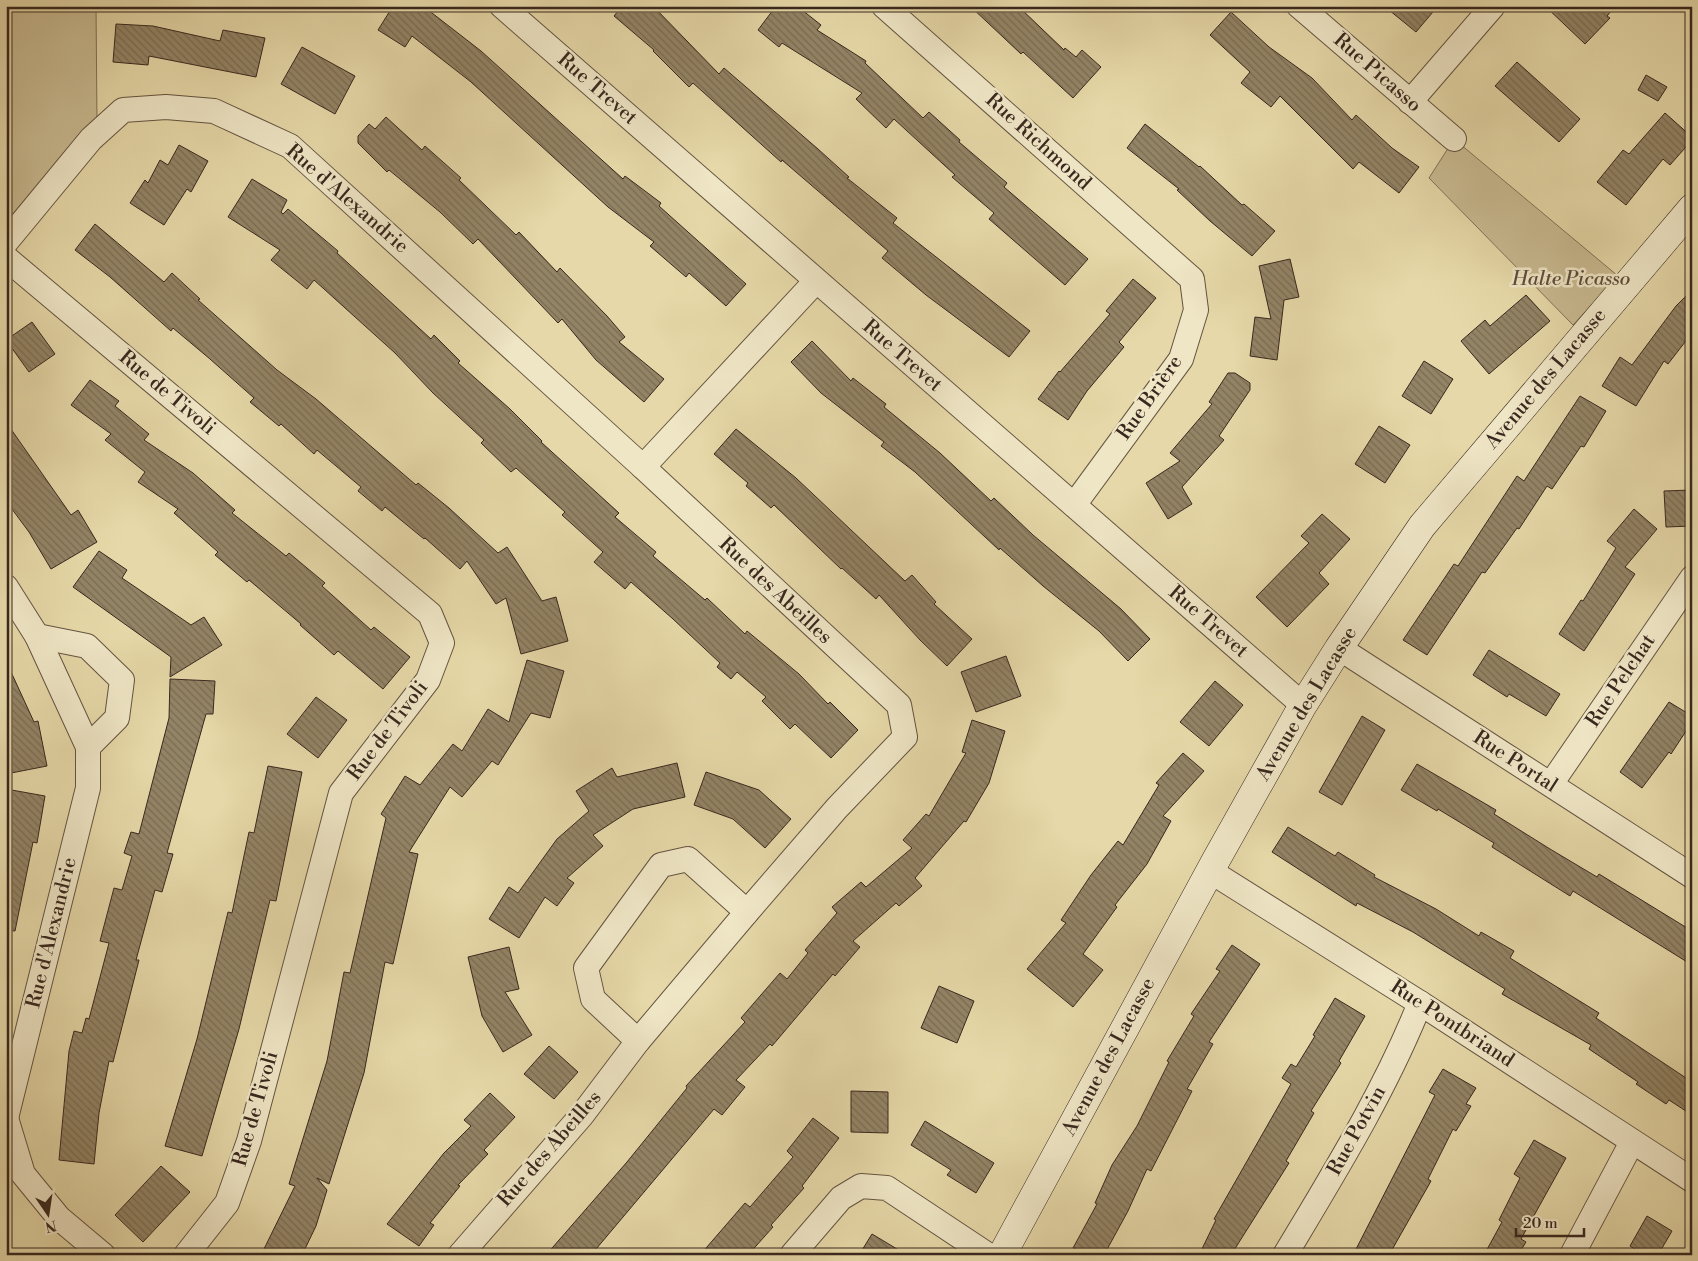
<svg xmlns="http://www.w3.org/2000/svg" width="1698" height="1261" font-family="'Libre Bodoni',serif">
<defs>
<pattern id="building-back-hatch" width="6" height="6" patternUnits="userSpaceOnUse" patternTransform="scale(1.25)"><rect width="6" height="6" fill="#938466"/><path d="M-1 5l2 2M0 0l6 6M5-1l2 2" fill="none" stroke="#796c53"/></pattern>
</defs>
<rect width="100%" height="100%" fill="#e6d8a8"/>
<filter id="stains"><feTurbulence type="fractalNoise" baseFrequency=".004" numOctaves="4"/><feColorMatrix values="0 0 0 0 .2 0 0 0 0 .09 0 0 0 0 .02 0 0 0 .5 -.17"/></filter>
<radialGradient id="worn" r=".72"><stop offset=".6" stop-color="#630" stop-opacity="0"/><stop offset="1" stop-color="#630" stop-opacity=".3"/></radialGradient>
<g fill="#c9ba91" stroke="#817158">
<polygon points="6,6 96,6 97,123 6,233"/>
<polygon points="1454,139 1618,276 1573,325 1429,178"/>
</g>
<g fill="url(#building-back-hatch)" stroke="#39281f">
<polygon points="393,6 423,6 481,51 623,179 625,176 661,203 659,206 746,284 726,306 689,273 686,277 650,246 654,242 608,207 471,82 412,36 405,47 378,30"/>
<polygon points="622,6 653,6 719,74 724,68 818,149 849,177 847,178 897,218 893,223 1030,331 1009,357 926,295 882,258 888,251 782,160 781,162 693,83 689,87 653,51 654,50 614,16"/>
<polygon points="776,6 797,6 821,25 817,30 866,61 865,63 923,118 929,112 960,140 959,142 1007,183 1004,187 1088,259 1065,285 989,219 994,213 952,177 955,175 894,119 886,128 856,99 862,93 782,43 779,47 758,30"/>
<polygon points="970,6 1018,6 1064,50 1065,48 1076,57 1082,50 1101,67 1073,98 1023,52 1021,54"/>
<polygon points="1384,6 1438,6 1416,32"/>
<polygon points="1545,6 1615,6 1607,16 1610,18 1585,44"/>
<polygon points="1231,12 1269,47 1312,78 1352,120 1356,115 1392,148 1419,167 1399,193 1359,162 1353,169 1280,96 1271,107 1241,83 1250,72 1210,35"/>
<polygon points="116,24 153,26 220,41 223,30 265,38 256,77 149,56 148,65 113,62"/>
<polygon points="302,47 355,76 335,114 281,84"/>
<polygon points="1517,62 1580,119 1559,142 1495,86"/>
<polygon points="1646,75 1667,87 1658,101 1638,90"/>
<polygon points="1665,113 1692,137 1692,140 1670,165 1663,159 1626,205 1597,182 1623,150 1629,154"/>
<polygon points="386,117 422,150 425,146 461,178 459,180 516,235 519,232 557,272 560,268 607,316 625,337 619,342 664,379 644,402 596,360 562,319 558,323 478,239 473,244 440,212 389,170 387,172 358,143 358,136 369,124 375,129"/>
<polygon points="1145,124 1199,167 1200,166 1242,205 1244,204 1275,231 1252,256 1210,221 1177,190 1179,189 1127,148"/>
<polygon points="179,145 208,161 191,192 187,189 164,225 130,203 145,180 148,183 160,160 168,165"/>
<polygon points="252,179 287,200 281,212 283,214 288,209 338,251 337,253 431,339 434,335 460,361 458,363 510,409 542,441 541,442 619,513 615,517 656,552 653,556 705,600 707,598 745,634 747,631 799,674 828,704 830,702 858,730 831,758 795,724 790,729 762,701 766,697 737,672 731,679 717,667 720,663 673,619 631,582 625,589 594,562 603,552 562,515 565,512 516,468 511,472 481,443 484,440 433,393 395,353 314,280 307,289 271,260 280,250 228,217"/>
<polygon points="95,224 164,282 172,273 200,299 198,300 277,370 316,399 416,485 418,483 449,508 498,553 507,547 542,601 556,597 568,641 521,654 506,598 496,604 467,561 460,569 425,538 424,539 385,507 382,511 358,491 361,487 317,450 314,454 281,424 279,426 250,402 254,398 210,359 173,328 171,331 110,277 75,250"/>
<polygon points="1290,259 1299,297 1284,300 1277,360 1250,356 1255,317 1271,319 1259,266"/>
<polygon points="1133,279 1156,298 1119,342 1124,347 1087,391 1068,420 1038,399 1059,371 1060,372 1110,314 1106,311"/>
<polygon points="1692,290 1692,333 1668,364 1664,361 1636,406 1602,386 1620,357 1632,365 1676,306"/>
<polygon points="1526,295 1550,321 1489,374 1461,341 1485,320 1490,326"/>
<polygon points="32,322 55,354 29,372 6,340"/>
<polygon points="812,341 851,381 853,378 886,404 884,407 940,453 991,501 994,498 1033,535 1121,609 1150,639 1128,661 1099,631 1043,586 1000,548 999,550 915,472 881,446 884,442 821,393 791,362"/>
<polygon points="1424,361 1453,379 1431,414 1402,396"/>
<polygon points="1228,373 1235,373 1250,383 1250,390 1219,436 1224,440 1182,487 1192,504 1168,519 1146,483 1180,461 1170,453 1212,404 1209,402"/>
<polygon points="90,380 119,401 115,406 149,434 144,440 193,473 235,510 232,513 286,556 289,553 325,583 322,586 371,630 374,627 410,657 383,689 338,651 334,655 300,625 301,624 249,580 247,582 215,555 218,552 174,513 178,509 138,482 145,472 105,440 111,434 71,405"/>
<polygon points="1580,396 1606,411 1584,447 1581,446 1552,489 1547,486 1519,529 1517,528 1485,573 1482,572 1427,655 1403,640 1454,564 1458,566 1517,476 1524,481"/>
<polygon points="6,422 71,515 78,510 97,542 51,569 29,532 6,501"/>
<polygon points="1379,426 1410,445 1385,483 1355,464"/>
<polygon points="736,429 796,478 905,581 912,575 936,602 934,604 972,639 947,666 920,640 879,595 876,599 842,568 841,569 774,505 771,508 746,486 748,483 714,454"/>
<polygon points="1692,490 1692,526 1666,527 1664,491"/>
<polygon points="1634,509 1657,529 1625,567 1635,574 1584,651 1559,634 1581,600 1583,601 1616,548 1607,541"/>
<polygon points="1322,514 1350,539 1319,573 1329,584 1287,627 1256,597 1309,543 1301,536"/>
<polygon points="99,551 127,570 122,578 191,625 204,617 222,645 170,677 171,657 73,587"/>
<polygon points="1489,650 1560,694 1546,716 1509,694 1507,697 1473,675"/>
<polygon points="1006,656 1021,696 976,712 961,672"/>
<polygon points="527,660 564,671 550,718 531,713 498,765 492,761 462,797 450,787 409,852 418,854 393,964 385,962 364,1073 329,1184 317,1178 327,1190 316,1226 302,1255 261,1255 295,1186 289,1184 327,1061 344,972 350,973 386,818 381,814 405,776 420,785 453,744 462,751 488,709 509,722"/>
<polygon points="6,661 34,722 38,721 47,766 6,774"/>
<polygon points="170,679 215,681 213,714 206,714 167,853 173,854 162,892 155,890 136,960 139,960 113,1062 109,1061 99,1113 94,1164 59,1160 69,1051 74,1031 82,1033 86,1018 89,1019 109,943 100,941 114,888 122,890 132,856 124,853 131,832 139,834 169,718"/>
<polygon points="1215,681 1243,705 1209,746 1180,722"/>
<polygon points="316,697 347,720 318,758 287,734"/>
<polygon points="1669,702 1692,716 1692,722 1671,754 1669,752 1642,788 1620,772"/>
<polygon points="1362,716 1385,730 1342,805 1319,792"/>
<polygon points="972,720 1005,731 989,783 966,822 964,821 915,878 922,886 899,906 896,903 853,941 860,947 835,976 833,974 772,1046 770,1044 736,1080 745,1087 722,1115 714,1109 591,1255 546,1255 627,1162 687,1088 686,1086 745,1022 741,1018 780,973 787,979 808,953 805,950 837,913 832,907 861,882 866,887 912,848 903,840 926,814 929,816 966,753 962,752"/>
<polygon points="1183,753 1204,771 1163,816 1171,821 1147,864 1115,905 1117,907 1083,954 1103,970 1073,1007 1027,969 1066,923 1061,920 1091,875 1118,841 1123,845 1159,785 1156,783"/>
<polygon points="677,763 685,797 633,809 593,835 603,846 567,878 574,883 557,906 545,897 519,938 489,919 509,887 518,893 557,839 589,811 576,791 612,768 617,777"/>
<polygon points="1417,764 1496,810 1494,814 1550,849 1597,877 1599,874 1692,931 1692,965 1573,891 1570,896 1492,847 1494,843 1438,809 1437,811 1401,790"/>
<polygon points="268,766 302,772 276,901 270,900 239,1029 202,1156 165,1146 197,1039 228,912 232,913 249,832 254,833"/>
<polygon points="706,772 759,790 791,819 765,848 733,819 694,805"/>
<polygon points="6,789 45,796 37,843 33,842 15,931 6,930"/>
<polygon points="1288,827 1335,856 1338,852 1375,875 1374,877 1436,909 1479,936 1481,932 1514,951 1510,958 1599,1013 1596,1018 1692,1082 1692,1115 1669,1100 1666,1104 1636,1084 1638,1082 1589,1049 1591,1045 1502,994 1505,989 1413,932 1357,903 1356,906 1272,852"/>
<polygon points="1232,945 1260,964 1209,1042 1213,1044 1187,1089 1192,1091 1151,1171 1147,1169 1128,1211 1104,1255 1086,1255 1073,1248 1097,1204 1095,1203 1112,1165 1137,1126 1169,1062 1167,1061 1194,1016 1191,1014 1220,971 1216,969"/>
<polygon points="509,947 519,989 505,992 532,1035 503,1052 482,1016 468,957"/>
<polygon points="939,986 974,1001 957,1043 921,1028"/>
<polygon points="1335,998 1365,1016 1339,1061 1341,1063 1311,1111 1314,1113 1286,1161 1289,1163 1231,1255 1199,1255 1216,1220 1214,1219 1291,1084 1282,1078 1291,1064 1296,1067 1315,1036 1313,1035"/>
<polygon points="549,1046 578,1072 554,1099 524,1074"/>
<polygon points="1443,1069 1476,1088 1466,1104 1471,1106 1456,1131 1453,1129 1428,1179 1431,1181 1389,1255 1353,1255 1435,1095 1429,1092"/>
<polygon points="851,1091 888,1092 888,1133 851,1132"/>
<polygon points="490,1093 515,1117 484,1150 488,1154 458,1185 460,1186 430,1223 434,1225 419,1246 387,1224 444,1153 471,1126 464,1120"/>
<polygon points="813,1118 839,1138 802,1186 804,1188 771,1225 773,1227 748,1255 700,1255 745,1203 750,1207 793,1157 787,1151"/>
<polygon points="925,1121 994,1163 976,1193 947,1175 951,1170 911,1145"/>
<polygon points="1534,1140 1566,1158 1521,1239 1526,1242 1518,1255 1484,1255 1502,1222 1499,1220 1520,1178 1514,1174"/>
<polygon points="161,1166 190,1192 143,1242 115,1215"/>
<polygon points="1647,1216 1672,1231 1658,1255 1644,1255 1630,1246"/>
<polygon points="872,1234 907,1255 859,1255"/>
</g>
<g fill="none" stroke-linecap="round" stroke-linejoin="round">
<g stroke="#645441" stroke-width="26">
<g id="street">
<polyline points="502,6 1303,705"/>
<polyline points="884,6 1192,279 1196,310 1181,359 1074,505"/>
<polyline points="1299,6 1454,139"/>
<polyline points="1410,102 1493,6"/>
<polyline points="6,242 91,139 123,110 166,107 214,111 290,146 643,467"/>
<polyline points="6,258 430,614 442,643 428,680 341,793 249,1141 227,1203 186,1255"/>
<polyline points="6,587 37,636 88,747 88,788 6,1118"/>
<polyline points="37,636 87,646 122,680 117,718 88,747"/>
<polyline points="1339,648 1692,876"/>
<polyline points="1551,784 1692,578"/>
<polyline points="1210,871 1420,1003 1692,1180"/>
<polyline points="638,1041 593,999 586,968 661,865 688,859 747,912"/>
<polyline points="6,1118 23,1174 59,1218 103,1255"/>
<polyline points="460,1255 582,1115 638,1041 747,912 837,808 905,737 899,705 643,467 816,281"/>
<polyline points="792,1255 841,1198 861,1186 887,1188 988,1255"/>
<path d="M1285,1255C1334,1173 1385,1091 1420,1003"/>
<polyline points="1572,1255 1632,1142"/>
</g>
</g>
<g stroke="#39281f" stroke-width="29">
<polyline id="secondary" points="1002,1255 1216,860 1303,705 1339,648 1422,526 1692,208"/>
</g>
<use href="#street" stroke="#efe6c6" stroke-width="24"/>
<use href="#secondary" stroke="#efe6c6" stroke-width="28"/>
</g>
<g text-anchor="middle" dominant-baseline="central" stroke-width="5" stroke-linejoin="round" paint-order="stroke">
<g font-size="20" fill="#39281f" stroke="#efe6c6">
<text transform="translate(1377 73) rotate(41)">Rue Picasso</text>
<text transform="translate(597 89) rotate(41)">Rue Trevet</text>
<text transform="translate(1038 142) rotate(42)">Rue Richmond</text>
<text transform="translate(347 199) rotate(41)">Rue d'Alexandrie</text>
<text transform="translate(902 356) rotate(41)">Rue Trevet</text>
<text transform="translate(1546 379) rotate(-50)">Avenue des Lacasse</text>
<text transform="translate(167 393) rotate(40)">Rue de Tivoli</text>
<text transform="translate(1150 398) rotate(-55)">Rue Brière</text>
<text transform="translate(775 591) rotate(43)">Rue des Abeilles</text>
<text transform="translate(1208 622) rotate(41)">Rue Trevet</text>
<text transform="translate(1621 681) rotate(-56)">Rue Pelchat</text>
<text transform="translate(1307 704) rotate(-59)">Avenue des Lacasse</text>
<text transform="translate(388 731) rotate(-53)">Rue de Tivoli</text>
<text transform="translate(1515 762) rotate(33)">Rue Portal</text>
<text transform="translate(52 933) rotate(-76)">Rue d'Alexandrie</text>
<text transform="translate(1452 1024) rotate(33)">Rue Pontbriand</text>
<text transform="translate(1109 1057) rotate(-62)">Avenue des Lacasse</text>
<text transform="translate(256 1109) rotate(-74)">Rue de Tivoli</text>
<text transform="translate(1357 1131) rotate(-61)">Rue Potvin</text>
<text transform="translate(550 1149) rotate(-49)">Rue des Abeilles</text>
</g>
<g font-size="20" font-style="italic" fill="#5d4c3c" stroke="#efe6c6">
<text x="1571" y="279">Halte Picasso</text>
</g>
</g>
<rect width="1698" height="1261" fill="none" stroke="#e6d8a8" stroke-width="25"/>
<rect x="8" y="8" width="1683" height="1246" fill="none" stroke="#39281f" stroke-width="2.5"/>
<rect x="12" y="12" width="1673" height="1236" fill="none" stroke="#39281f"/>
<g transform="translate(48 1214) rotate(167)" stroke="#efe6c6" stroke-width="4" paint-order="stroke">
<path d="M0-4L9 19L0 12L-9 19Z" fill="#39281f"/>
<text y="-8" font-size="14" font-weight="bold" text-anchor="middle" fill="#39281f">N</text>
</g>
<path d="M1516 1228v8h68v-8" fill="none" stroke="#39281f" stroke-width="2.5"/>
<text x="1523" y="1228" font-size="15" fill="#39281f" stroke="#efe6c6" stroke-width="4" paint-order="stroke">20 m</text>
<rect width="100%" height="100%" filter="url(#stains)"/>
<rect width="100%" height="100%" fill="url(#worn)"/>
</svg>
